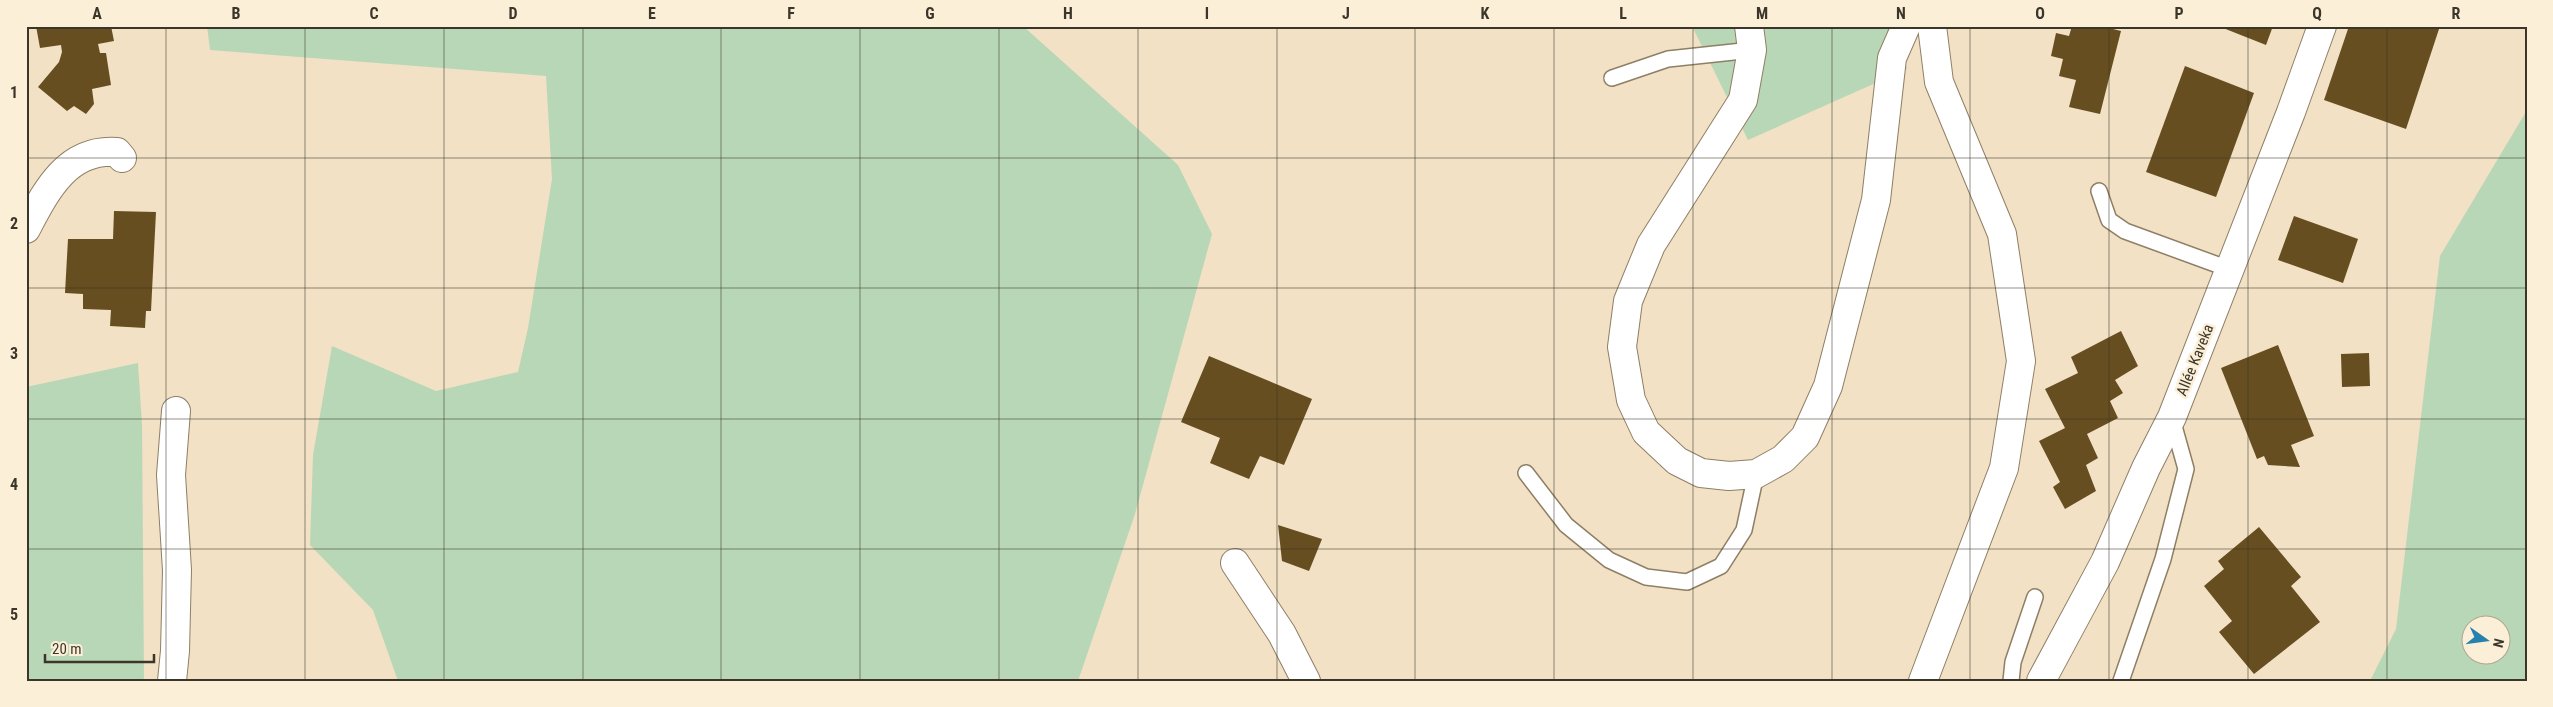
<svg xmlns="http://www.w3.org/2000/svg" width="2553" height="707" font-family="'Roboto Condensed',sans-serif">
<rect width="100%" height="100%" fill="#f2e1c5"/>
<g fill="#b8d7b6" fill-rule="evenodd">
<polygon points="207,26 1023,26 1178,165 1212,234 1135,514 1078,681 398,681 373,610 310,545 313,455 332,346 436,391 518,372 528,328 552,179 546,76 210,50"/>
<polygon points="1692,26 1894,26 1907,69 1748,140"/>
<path d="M2527,110V681H2370L2396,629L2440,256ZM2470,624H2500V654H2470Z"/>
<polygon points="138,363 142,425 144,681 26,681 26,387"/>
</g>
<g fill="#674e21">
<polygon points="36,26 111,26 114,41 98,44 100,53 106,53 111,85 92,89 94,104 86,114 74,106 67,111 38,87 59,62 62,52 61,45 40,48"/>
<polygon points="2072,26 2101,26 2121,31 2100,114 2069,107 2076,80 2059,76 2063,59 2051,56 2056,33 2069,36"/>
<polygon points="2218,26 2273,26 2266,45"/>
<polygon points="2349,26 2440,26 2406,129 2324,100"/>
<polygon points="2185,66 2254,93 2216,197 2146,172"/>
<polygon points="114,211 156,212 151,311 146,311 145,328 110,326 111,310 83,309 83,294 65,293 68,239 113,239"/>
<polygon points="2294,216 2358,239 2343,283 2278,260"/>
<polygon points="2121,331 2138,366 2115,380 2123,393 2110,401 2118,418 2087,434 2098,458 2086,465 2096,491 2065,509 2053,487 2060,482 2039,441 2065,428 2045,389 2078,373 2071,357"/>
<polygon points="2278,345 2314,436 2291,445 2300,467 2268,465 2264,456 2257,459 2221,368"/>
<polygon points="2369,353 2370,386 2342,387 2341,354"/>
<polygon points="1209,356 1312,399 1284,465 1260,456 1249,479 1210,463 1220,438 1181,422"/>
<polygon points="1278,525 1322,539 1309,571 1282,561"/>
<polygon points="2259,527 2301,577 2291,586 2320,622 2254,674 2219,632 2232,621 2204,586 2224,569 2218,561"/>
</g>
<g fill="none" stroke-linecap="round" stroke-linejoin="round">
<g stroke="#8e7f65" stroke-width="18">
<g id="lane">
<polyline points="1612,78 1668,59 1752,50"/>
<polyline points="2099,191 2109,220 2125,231 2229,269"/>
<polyline points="1526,473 1566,525 1609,560 1646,577 1687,582 1721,566 1744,530 1756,474"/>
<polyline points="2011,681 2013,662 2035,597"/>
<polyline points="2121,681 2163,559 2186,469 2172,419"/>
</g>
</g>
<g stroke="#8e7f65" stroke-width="30">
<g id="street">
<polyline points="1749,26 1752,50 1743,100 1651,245 1628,301 1622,347 1631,400 1646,432 1677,461 1701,473 1729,476 1756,474 1783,459 1805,437 1828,386 1876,200 1892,58 1906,26"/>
<path d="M26,229C46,191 67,148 117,152L122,158"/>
<polyline points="1235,563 1282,634 1306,681"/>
<polyline points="172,681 175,651 177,570 171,475 176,411"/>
<polyline points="2041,681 2105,562 2146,468 2172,417 2291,112 2322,26"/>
</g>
</g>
<g stroke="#8e7f65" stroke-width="30">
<polyline id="secondary" points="1923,681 2004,468 2021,361 2002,234 1939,82 1932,26"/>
</g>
<use href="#lane" stroke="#fff" stroke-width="15"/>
<use href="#street" stroke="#fff" stroke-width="28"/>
<use href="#secondary" stroke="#fff" stroke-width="28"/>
</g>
<path fill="none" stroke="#3c362a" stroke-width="1" stroke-opacity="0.55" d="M166,26V681M305,26V681M444,26V681M583,26V681M721,26V681M860,26V681M999,26V681M1138,26V681M1277,26V681M1415,26V681M1554,26V681M1693,26V681M1832,26V681M1970,26V681M2109,26V681M2248,26V681M2387,26V681M26,158H2527M26,288H2527M26,419H2527M26,549H2527"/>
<g text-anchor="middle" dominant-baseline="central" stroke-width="5" stroke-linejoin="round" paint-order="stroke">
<g font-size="15" fill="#3c362a" stroke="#fcefd8">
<text transform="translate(2195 360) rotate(-68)">Allée Kaveka</text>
</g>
</g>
<rect width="2553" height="707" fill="none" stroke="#fcefd8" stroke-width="55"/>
<g transform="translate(2486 640) rotate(104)"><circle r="24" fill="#fcefd8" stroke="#afa592"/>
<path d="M0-4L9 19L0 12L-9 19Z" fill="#2681ae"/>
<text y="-8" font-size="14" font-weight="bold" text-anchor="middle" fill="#3c362a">N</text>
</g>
<path d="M45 654v8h109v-8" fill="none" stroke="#3c362a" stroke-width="2.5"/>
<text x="52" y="654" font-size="15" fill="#3c362a" stroke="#fcefd8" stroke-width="4" paint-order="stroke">20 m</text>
<rect x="28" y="28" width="2498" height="652" fill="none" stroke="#3c362a" stroke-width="2"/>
<g font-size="16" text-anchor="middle" font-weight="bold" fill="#3c362a">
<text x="97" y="19">A</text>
<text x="236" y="19">B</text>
<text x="374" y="19">C</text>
<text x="513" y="19">D</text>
<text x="652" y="19">E</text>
<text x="791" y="19">F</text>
<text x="930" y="19">G</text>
<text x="1068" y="19">H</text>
<text x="1207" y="19">I</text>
<text x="1346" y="19">J</text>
<text x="1485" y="19">K</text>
<text x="1623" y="19">L</text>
<text x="1762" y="19">M</text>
<text x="1901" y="19">N</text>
<text x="2040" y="19">O</text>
<text x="2179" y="19">P</text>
<text x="2317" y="19">Q</text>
<text x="2456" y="19">R</text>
<text x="14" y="98">1</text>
<text x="14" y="229">2</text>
<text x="14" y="359">3</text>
<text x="14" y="490">4</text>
<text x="14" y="620">5</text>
</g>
</svg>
